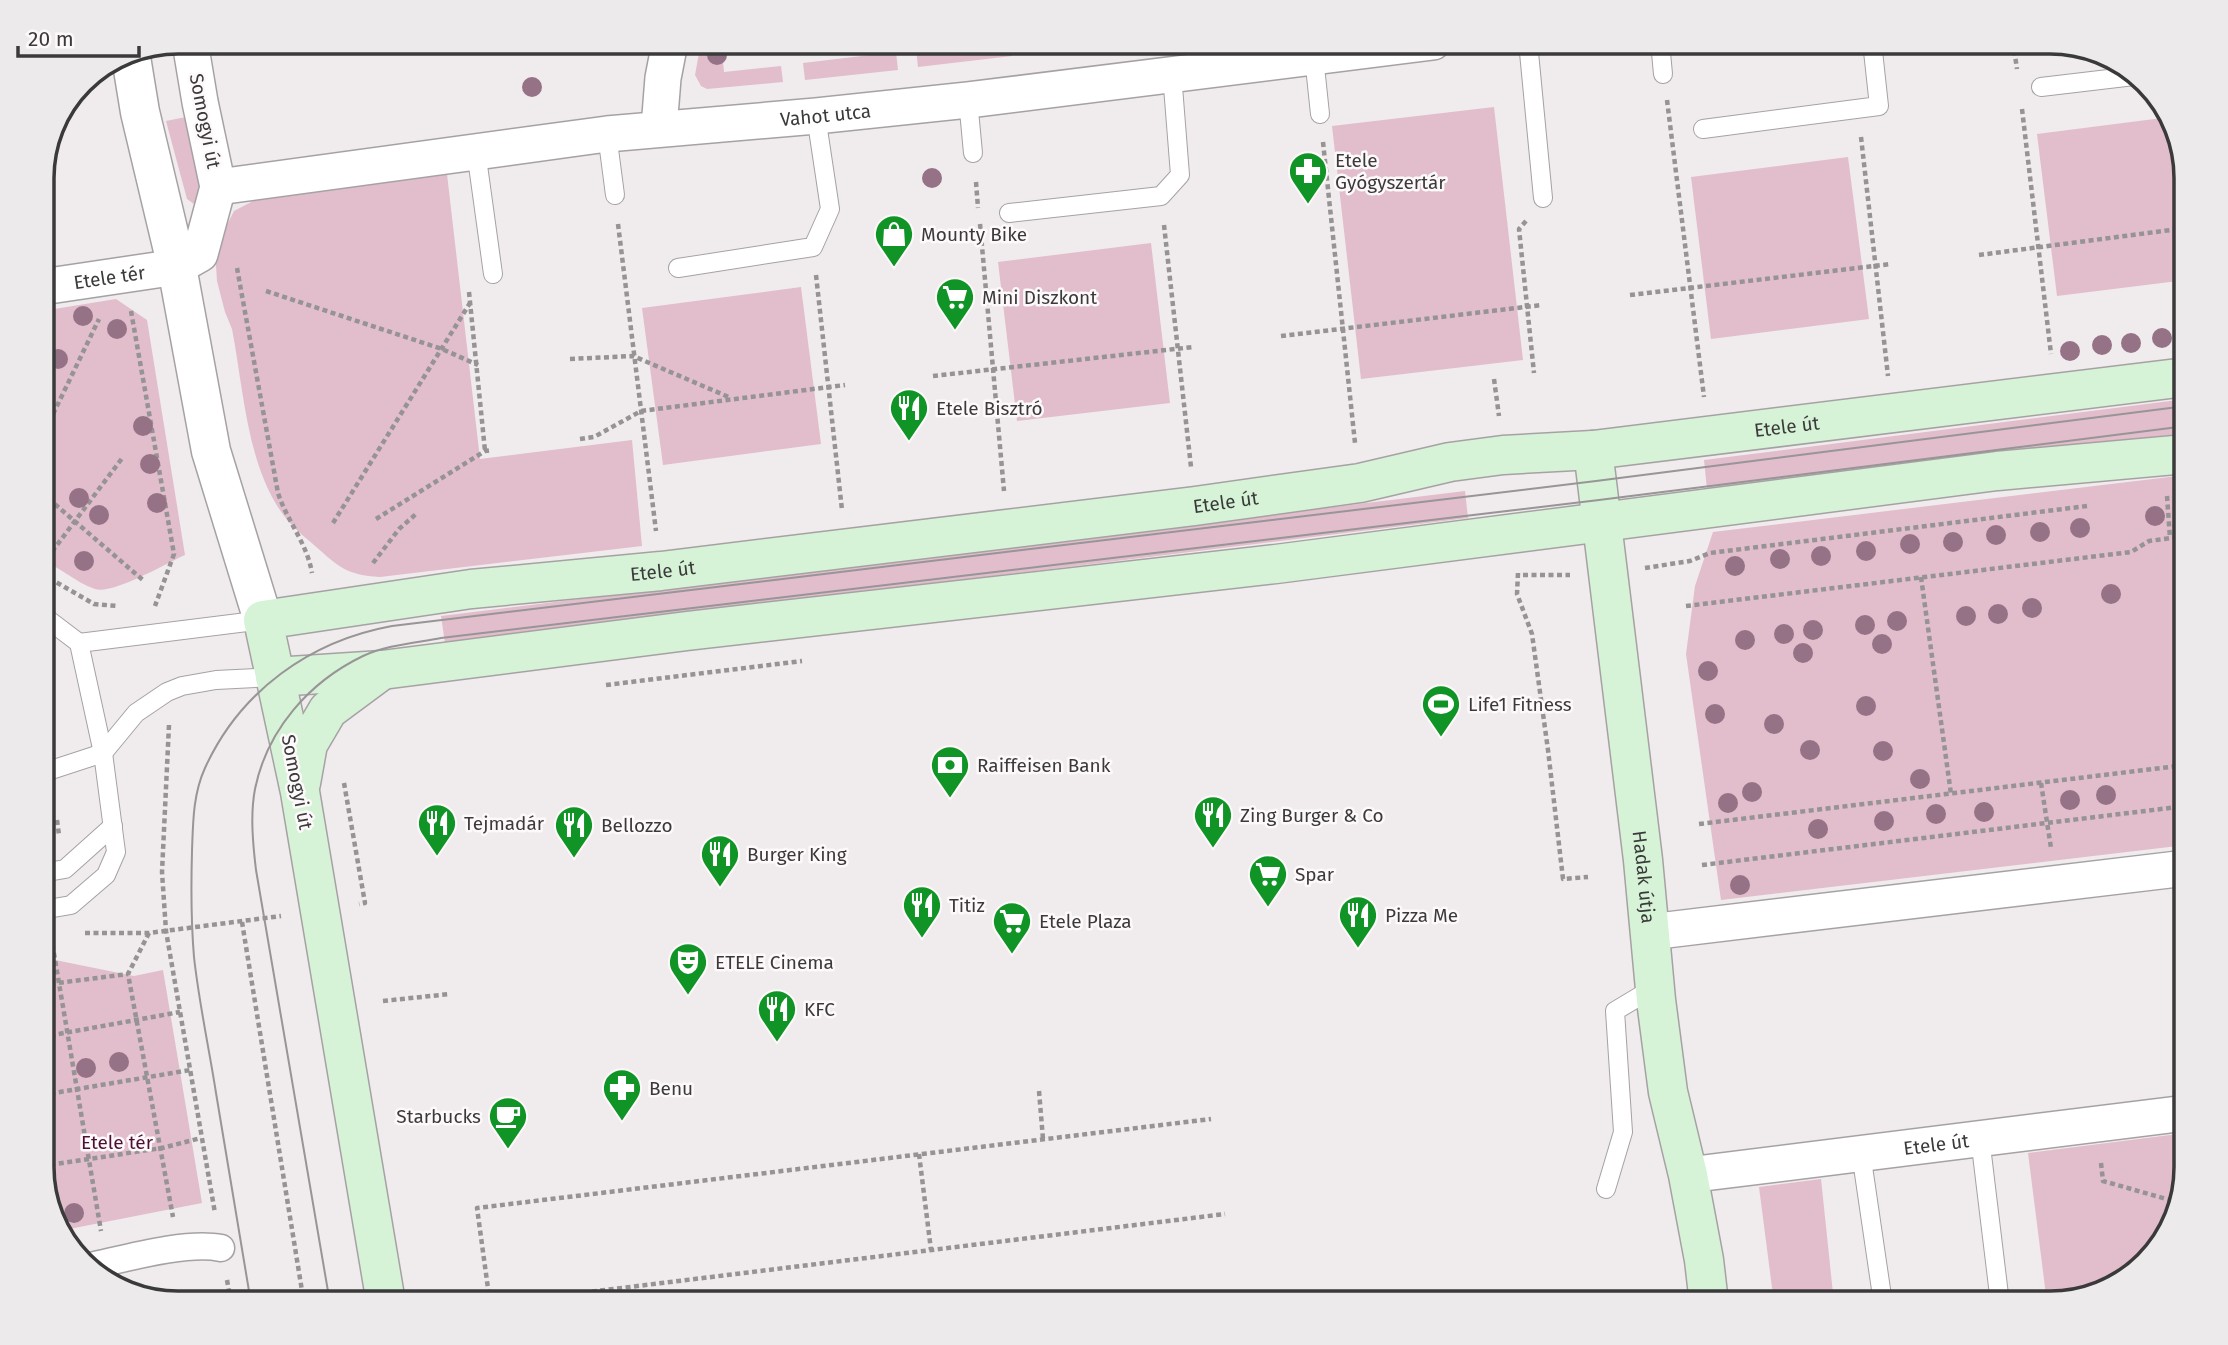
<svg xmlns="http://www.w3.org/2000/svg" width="2228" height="1345" font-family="'Fira Sans',sans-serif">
<rect width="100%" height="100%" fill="#f0ebed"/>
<g fill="#e2bdcc">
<polygon points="701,42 721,42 724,72 781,66 783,82 707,89 701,86 695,75"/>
<polygon points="981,42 1010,42 1012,56 918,67 916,49"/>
<polygon points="1034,42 1130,42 1130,44 1036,54"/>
<polygon points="896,52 898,70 805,80 803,63"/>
<polygon points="1494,107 1523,360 1361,379 1332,126"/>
<polygon points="191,116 204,198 194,204 187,199 166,121"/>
<polygon points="2170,117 2186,169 2186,280 2057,296 2037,134"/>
<polygon points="1848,157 1869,319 1711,339 1691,177"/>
<path d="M447,174L480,459L632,440L642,546L380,577C346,575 339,567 314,545C306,538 297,531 290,523C247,475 244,390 232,329L225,312L217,281L215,249L234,211L253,201Z"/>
<polygon points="1151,243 1170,403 1017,421 998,262"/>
<polygon points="801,287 821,444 663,465 642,308"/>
<path d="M116,299L147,320L185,555C167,563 112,595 95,589C76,583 61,567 42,561V311Z"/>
<polygon points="2186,399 2186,433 1707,489 1704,460"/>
<polygon points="2186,475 2186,845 1721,900 1686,654 1695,586 1713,532"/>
<polygon points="1465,491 1468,518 445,643 441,616"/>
<polygon points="50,959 134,976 163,970 202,1203 59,1231 42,1176 42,960"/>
<polygon points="2186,1133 2186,1168 2168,1235 2118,1285 2047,1303 2028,1153"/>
<polygon points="1821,1179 1834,1303 1774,1303 1759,1187"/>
</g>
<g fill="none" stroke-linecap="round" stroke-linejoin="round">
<g stroke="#a6a2a4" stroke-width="20">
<g id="service">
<polyline points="1528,42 1543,198"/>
<polyline points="1660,42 1663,74"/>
<polyline points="1314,57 1320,114"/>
<polyline points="2041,87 2134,76"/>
<polyline points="968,100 973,153"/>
<polyline points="1703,129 1879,106 1872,42"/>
<polyline points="607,134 615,195"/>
<polyline points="476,151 493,274"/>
<polyline points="1009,213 1161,196 1180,175 1172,74"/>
<polyline points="678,268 813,247 830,209 816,116"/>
<polyline points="42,615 79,643 103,753 116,852 106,875 71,905 42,910"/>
<polyline points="79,643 263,620"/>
<polyline points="42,773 103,753 136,713 167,692 182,686 216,680 275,677"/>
<polyline points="42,873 65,869 113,826"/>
<polyline points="1980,1138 2000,1303"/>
<polyline points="1861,1153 1883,1303"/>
<polyline points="1606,1189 1623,1132 1615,1011 1655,987"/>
</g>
</g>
<g stroke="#a6a2a4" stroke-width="29">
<path id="pedestrian" d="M91,1266C127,1258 187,1241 221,1248"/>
</g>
<g stroke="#a6a2a4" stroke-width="38">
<g id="minor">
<polyline points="659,128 663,78 670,42"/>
<path id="s1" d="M218,187L607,134L816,116L968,100L1433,42"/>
<path id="s2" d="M42,287L177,267L200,254L218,187L200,102L190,42"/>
<polyline points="1650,932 2186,868"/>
<path id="s3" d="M1688,1175L2186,1113"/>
</g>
</g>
<g stroke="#a6a2a4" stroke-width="41">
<polyline id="tertiary" points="130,51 140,112 177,267 211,451 263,620"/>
</g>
<g stroke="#a6a2a4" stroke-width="41">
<g id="secondary">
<path id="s4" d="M1593,450L1643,860L1656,1000L1668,1092L1688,1175L1704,1260L1709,1303"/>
<polyline points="275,677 382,670 687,631 1276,564 1997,471 2186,454"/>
<polyline points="301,783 308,744 328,710 382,670"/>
<path id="s5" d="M386,1303L300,792L263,620L471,589L661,571L1195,506L1360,483L1450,462L1503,455L1593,450L2186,377"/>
</g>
</g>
<g stroke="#969394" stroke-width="4.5" stroke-dasharray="5 3.5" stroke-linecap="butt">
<polyline points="2013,42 2017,69"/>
<polyline points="1667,100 1704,397"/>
<polyline points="2022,109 2051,354"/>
<polyline points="1861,137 1888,376"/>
<polyline points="1323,142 1355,443"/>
<polyline points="976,182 978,208"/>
<polyline points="1526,221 1519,229 1534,373"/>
<polyline points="618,224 656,531"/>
<polyline points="980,224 1004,491"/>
<polyline points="1164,225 1191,467"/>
<polyline points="1979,255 2186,228"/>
<path d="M237,268L278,493C287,521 307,543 312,573"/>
<polyline points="816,275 842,510"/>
<polyline points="266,291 442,349 478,365"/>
<polyline points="469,292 485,451"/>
<polyline points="1630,295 1891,264"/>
<polyline points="131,311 174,554 155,606"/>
<polyline points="1281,336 1542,305"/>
<polyline points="570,359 633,356 731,398"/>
<polyline points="933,376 1193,347"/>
<polyline points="1494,379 1499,416"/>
<polyline points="42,437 99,319"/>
<polyline points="580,439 594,437 641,411 845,385"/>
<polyline points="42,493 144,581"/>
<polyline points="2167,496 2170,538"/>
<polyline points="376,519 485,451 492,450"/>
<polyline points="333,523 470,303"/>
<polyline points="373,563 399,529 416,514"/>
<polyline points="42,565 123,457"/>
<polyline points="1645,568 1690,561 1710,553 2087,506"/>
<polyline points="1518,573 1517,594 1532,634 1548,750 1563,879 1588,877"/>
<polyline points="42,574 94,604 117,606"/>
<polyline points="1523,575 1570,575"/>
<polyline points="1921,577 1951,794"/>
<polyline points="1686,606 2131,552 2149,541 2186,536"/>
<polyline points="606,685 802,661"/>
<polyline points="169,725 162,872 166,931 215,1213"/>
<polyline points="2176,766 2183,831"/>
<polyline points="344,783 365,903 359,904"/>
<polyline points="2041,783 2051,848"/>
<polyline points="57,820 59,835"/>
<polyline points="1699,824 2186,765"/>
<polyline points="1702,865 2186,806"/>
<polyline points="242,922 304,1303"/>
<polyline points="85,933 149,933 281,916"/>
<polyline points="149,933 128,974 173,1217"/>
<polyline points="51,936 101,1231"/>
<polyline points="42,985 128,974"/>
<polyline points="383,1001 450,994"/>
<polyline points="42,1037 180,1012"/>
<polyline points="1039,1091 1043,1139"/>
<polyline points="42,1095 190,1070"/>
<polyline points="919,1154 931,1250"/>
<polyline points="2101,1163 2103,1181 2177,1202"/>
<polyline points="42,1166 162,1148 201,1138"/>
<polyline points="227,1280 231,1303"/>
<polyline points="490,1303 477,1208 1211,1119"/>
<polyline points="499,1303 1225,1214"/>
</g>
<use href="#service" stroke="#fff" stroke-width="18"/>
<use href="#pedestrian" stroke="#fff" stroke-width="26"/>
<use href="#minor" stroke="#fff" stroke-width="35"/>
<use href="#tertiary" stroke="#fff" stroke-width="38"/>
<use href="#secondary" stroke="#d6f3d7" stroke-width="38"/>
<g stroke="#989596" stroke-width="2">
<path d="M251,1303C239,1233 228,1163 216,1093C209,1048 199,1003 194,957C191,922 191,886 192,851C193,823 193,794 205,768C240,691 310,641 392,626L1596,481L2186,406"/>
<path d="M330,1303L256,870C253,845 250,815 255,789C267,730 309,682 363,656C387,645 415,643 441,638L1599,500L2186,426"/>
</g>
</g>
<g fill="#967286">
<circle cx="717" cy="55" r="10"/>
<circle cx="532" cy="87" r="10"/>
<circle cx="932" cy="178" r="10"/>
<circle cx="83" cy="316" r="10"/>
<circle cx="117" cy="329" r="10"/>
<circle cx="2162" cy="338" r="10"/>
<circle cx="2131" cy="343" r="10"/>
<circle cx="2102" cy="345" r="10"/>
<circle cx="2070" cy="351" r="10"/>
<circle cx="58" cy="359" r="10"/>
<circle cx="143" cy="426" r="10"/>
<circle cx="150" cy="464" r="10"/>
<circle cx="79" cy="498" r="10"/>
<circle cx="157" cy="503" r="10"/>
<circle cx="99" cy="515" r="10"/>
<circle cx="2155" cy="516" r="10"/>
<circle cx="2080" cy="528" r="10"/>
<circle cx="2040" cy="532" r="10"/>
<circle cx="1996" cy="535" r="10"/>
<circle cx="1953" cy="542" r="10"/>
<circle cx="1910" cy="544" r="10"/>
<circle cx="1866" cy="551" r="10"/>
<circle cx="1821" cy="556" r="10"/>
<circle cx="1780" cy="559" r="10"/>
<circle cx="84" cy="561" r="10"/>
<circle cx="1735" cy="566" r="10"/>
<circle cx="2111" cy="594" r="10"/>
<circle cx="2032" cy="608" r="10"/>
<circle cx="1998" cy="614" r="10"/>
<circle cx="1966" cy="616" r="10"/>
<circle cx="1897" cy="621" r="10"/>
<circle cx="1865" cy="625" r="10"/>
<circle cx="1813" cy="630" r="10"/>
<circle cx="1784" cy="634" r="10"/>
<circle cx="1745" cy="640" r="10"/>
<circle cx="1882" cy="644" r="10"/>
<circle cx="1803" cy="653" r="10"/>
<circle cx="1708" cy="671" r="10"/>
<circle cx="1866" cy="706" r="10"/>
<circle cx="1715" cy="714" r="10"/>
<circle cx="1774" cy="724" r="10"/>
<circle cx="1810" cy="750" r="10"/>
<circle cx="1883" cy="751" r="10"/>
<circle cx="1920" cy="779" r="10"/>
<circle cx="1752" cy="792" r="10"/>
<circle cx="2106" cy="795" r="10"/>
<circle cx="2070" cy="800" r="10"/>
<circle cx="1728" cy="803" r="10"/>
<circle cx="1984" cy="812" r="10"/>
<circle cx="1936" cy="814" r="10"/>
<circle cx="1884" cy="821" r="10"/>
<circle cx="1818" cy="829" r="10"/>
<circle cx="1740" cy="885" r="10"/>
<circle cx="119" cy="1062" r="10"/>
<circle cx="86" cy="1068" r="10"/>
<circle cx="74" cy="1213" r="10"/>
</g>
<defs>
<g id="pharmacy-pin" transform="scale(2.0125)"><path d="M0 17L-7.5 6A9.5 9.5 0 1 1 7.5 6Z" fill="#109426" stroke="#fdf9fa"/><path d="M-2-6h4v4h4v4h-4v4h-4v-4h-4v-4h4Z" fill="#fff"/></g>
<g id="shop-pin" transform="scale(2.0125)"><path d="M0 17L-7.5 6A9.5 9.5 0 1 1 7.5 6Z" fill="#109426" stroke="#fdf9fa"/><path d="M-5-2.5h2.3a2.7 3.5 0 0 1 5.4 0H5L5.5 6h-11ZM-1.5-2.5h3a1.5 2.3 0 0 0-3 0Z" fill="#fff"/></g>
<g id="supermarket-pin" transform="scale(2.0125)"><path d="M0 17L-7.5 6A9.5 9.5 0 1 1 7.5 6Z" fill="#109426" stroke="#fdf9fa"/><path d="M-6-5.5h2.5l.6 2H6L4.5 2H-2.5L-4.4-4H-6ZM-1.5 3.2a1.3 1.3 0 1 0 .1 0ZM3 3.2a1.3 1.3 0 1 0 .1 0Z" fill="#fff"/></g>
<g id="restaurant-pin" transform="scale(2.0125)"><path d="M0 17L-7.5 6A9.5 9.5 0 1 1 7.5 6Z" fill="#109426" stroke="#fdf9fa"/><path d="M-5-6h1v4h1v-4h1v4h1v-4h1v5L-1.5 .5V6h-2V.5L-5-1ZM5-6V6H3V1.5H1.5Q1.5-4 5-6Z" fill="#fff"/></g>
<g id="stadium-pin" transform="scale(2.0125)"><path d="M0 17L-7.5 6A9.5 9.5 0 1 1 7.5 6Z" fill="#109426" stroke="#fdf9fa"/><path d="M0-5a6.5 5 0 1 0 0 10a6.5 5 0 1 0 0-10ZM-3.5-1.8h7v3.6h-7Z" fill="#fff"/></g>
<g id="bank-pin" transform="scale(2.0125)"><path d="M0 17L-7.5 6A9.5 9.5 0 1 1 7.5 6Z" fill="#109426" stroke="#fdf9fa"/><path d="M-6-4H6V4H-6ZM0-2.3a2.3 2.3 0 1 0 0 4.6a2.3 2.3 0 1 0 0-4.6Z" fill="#fff"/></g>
<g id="theatre-pin" transform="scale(2.0125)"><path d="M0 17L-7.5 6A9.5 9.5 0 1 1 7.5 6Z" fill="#109426" stroke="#fdf9fa"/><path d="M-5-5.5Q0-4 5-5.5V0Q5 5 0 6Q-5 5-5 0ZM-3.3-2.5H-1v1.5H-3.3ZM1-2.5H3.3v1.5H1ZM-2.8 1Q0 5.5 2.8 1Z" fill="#fff"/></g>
<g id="cafe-pin" transform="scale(2.0125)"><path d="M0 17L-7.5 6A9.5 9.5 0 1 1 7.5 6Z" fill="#109426" stroke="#fdf9fa"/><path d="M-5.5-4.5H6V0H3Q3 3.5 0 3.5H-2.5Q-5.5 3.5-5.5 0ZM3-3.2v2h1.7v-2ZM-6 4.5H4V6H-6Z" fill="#fff"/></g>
</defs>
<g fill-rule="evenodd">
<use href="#pharmacy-pin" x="1308" y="171"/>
<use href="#shop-pin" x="894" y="234"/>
<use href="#supermarket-pin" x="955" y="297"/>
<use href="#restaurant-pin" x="909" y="408"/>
<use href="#stadium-pin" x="1441" y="704"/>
<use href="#bank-pin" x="950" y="765"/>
<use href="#restaurant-pin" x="1213" y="815"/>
<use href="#restaurant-pin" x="437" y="823"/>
<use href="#restaurant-pin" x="574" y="825"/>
<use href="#restaurant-pin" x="720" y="854"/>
<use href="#supermarket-pin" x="1268" y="874"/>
<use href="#restaurant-pin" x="922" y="905"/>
<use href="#restaurant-pin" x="1358" y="915"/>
<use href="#supermarket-pin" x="1012" y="921"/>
<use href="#theatre-pin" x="688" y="962"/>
<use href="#restaurant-pin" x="777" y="1009"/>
<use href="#pharmacy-pin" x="622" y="1088"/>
<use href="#cafe-pin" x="508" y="1116"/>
</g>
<g text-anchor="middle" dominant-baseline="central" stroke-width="5" stroke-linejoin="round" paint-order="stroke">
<g font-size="19" fill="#3b3a3a" stroke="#fdf9fa">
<text stroke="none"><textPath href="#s1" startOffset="612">Vahot utca</textPath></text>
<text transform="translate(205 121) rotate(79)">Somogyi út</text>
<text stroke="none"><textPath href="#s2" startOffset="68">Etele tér</textPath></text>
<text stroke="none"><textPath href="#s5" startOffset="2231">Etele út</textPath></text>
<text stroke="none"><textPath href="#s5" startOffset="1664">Etele út</textPath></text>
<text stroke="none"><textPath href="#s5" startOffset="1097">Etele út</textPath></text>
<text transform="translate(297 782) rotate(79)">Somogyi út</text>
<text stroke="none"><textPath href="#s4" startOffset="430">Hadak útja</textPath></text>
<text stroke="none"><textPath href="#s3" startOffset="250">Etele út</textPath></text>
</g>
<g font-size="19" fill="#3b3a3a" stroke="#fdf9fa" text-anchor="start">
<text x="1335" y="160">Etele<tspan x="1335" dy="22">Gyógyszertár</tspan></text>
<text x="921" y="234">Mounty Bike</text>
<text x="982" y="297">Mini Diszkont</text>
<text x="936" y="408">Etele Bisztró</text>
<text x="1468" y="704">Life1 Fitness</text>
<text x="977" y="765">Raiffeisen Bank</text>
<text x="1240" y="815">Zing Burger &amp; Co</text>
<text x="464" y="823">Tejmadár</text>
<text x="601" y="825">Bellozzo</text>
<text x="747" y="854">Burger King</text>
<text x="1295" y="874">Spar</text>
<text x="949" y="905">Titiz</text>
<text x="1385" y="915">Pizza Me</text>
<text x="1039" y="921">Etele Plaza</text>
<text x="715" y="962">ETELE Cinema</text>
<text x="804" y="1009">KFC</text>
<text x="649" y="1088">Benu</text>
<text x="481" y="1116" text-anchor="end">Starbucks</text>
</g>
<g font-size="19" fill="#4d0f31" stroke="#fdf9fa">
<text x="117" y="1142">Etele tér</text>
</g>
</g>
<path d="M0 0H2228V1345H0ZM178 54H2050A124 124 0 0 1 2174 178V1167A124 124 0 0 1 2050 1291H178A124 124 0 0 1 54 1167V178A124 124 0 0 1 178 54Z" fill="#edeaeb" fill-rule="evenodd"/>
<path fill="none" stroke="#3b3a3a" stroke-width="3.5" d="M178 54H2050A124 124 0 0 1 2174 178V1167A124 124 0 0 1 2050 1291H178A124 124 0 0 1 54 1167V178A124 124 0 0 1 178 54Z"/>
<path d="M18 46v10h121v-10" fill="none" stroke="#3b3a3a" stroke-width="3.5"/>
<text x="28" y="46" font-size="21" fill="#3b3a3a" stroke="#fdf9fa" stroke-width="5" paint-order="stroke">20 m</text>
</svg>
